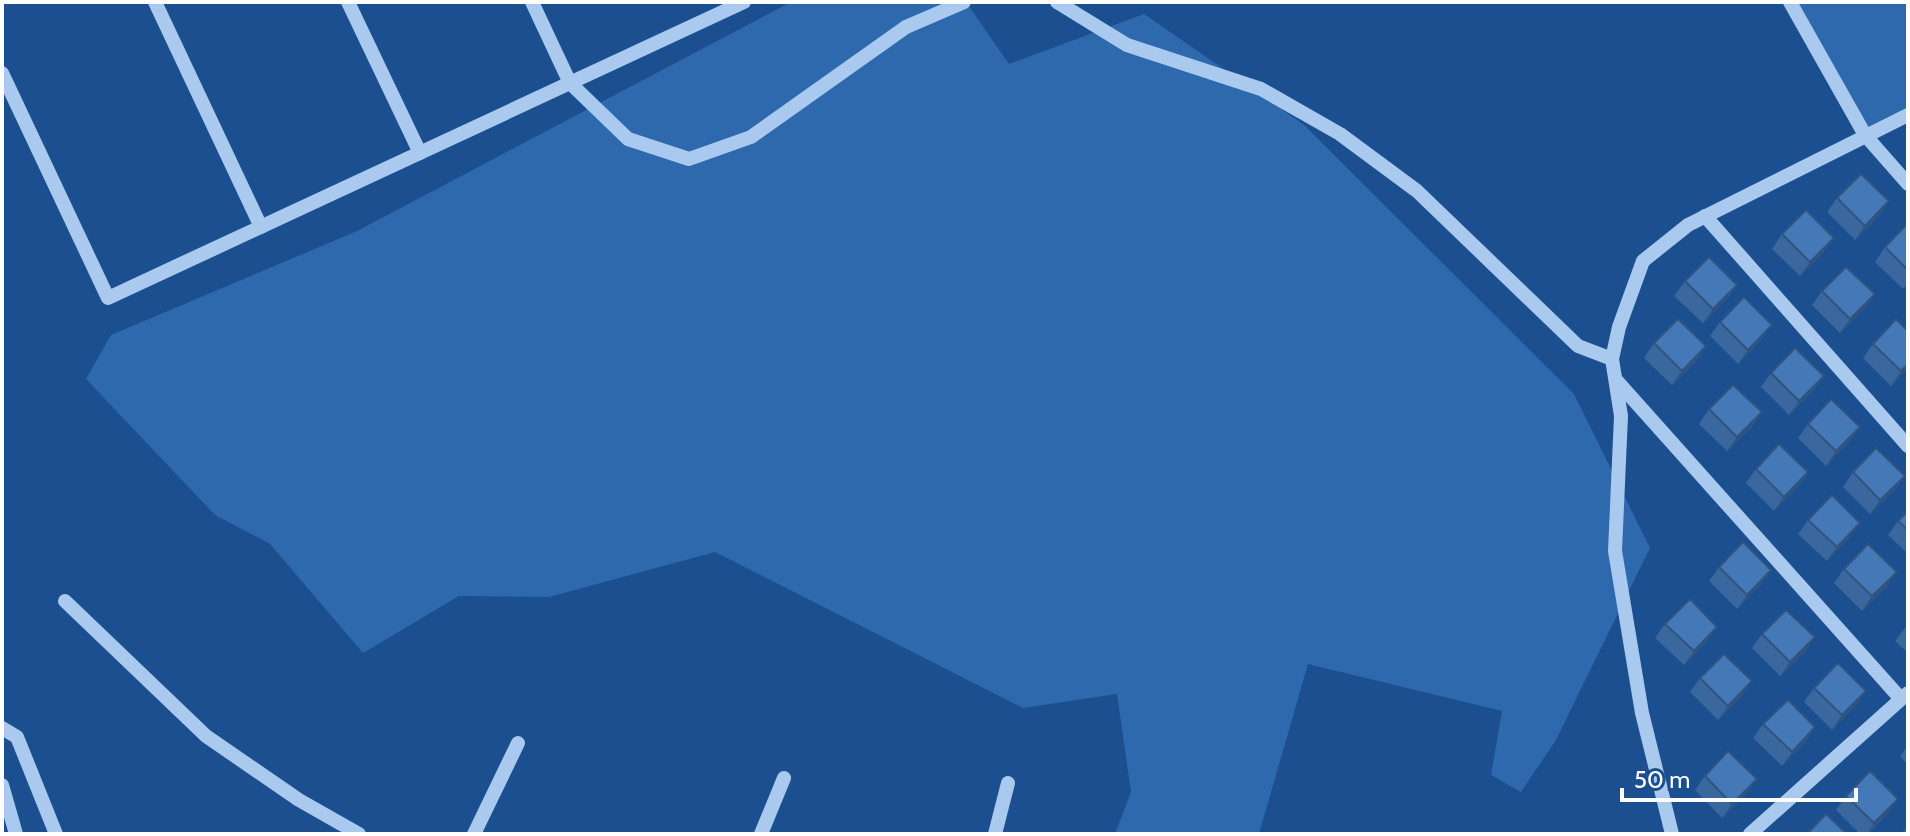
<svg xmlns="http://www.w3.org/2000/svg" width="1910" height="836" font-family="Cabin,sans-serif">
<rect width="100%" height="100%" fill="#1b4f8f"/>
<g fill="#2e69ad">
<polygon points="791,2 966,2 1009,64 1144,14 1303,124 1574,394 1650,548 1556,740 1521,792 1491,775 1502,711 1308,664 1259,834 1115,834 1131,792 1117,694 1023,708 715,552 549,597 459,596 363,653 270,544 215,515 86,379 111,335 357,231"/>
<polygon points="1790,2 1908,2 1908,115 1865,135"/>
</g>
<g fill="none" stroke-linecap="round" stroke-linejoin="round">
<g stroke="#a9c9ee" stroke-width="14">
<polyline points="155,2 261,227"/>
<polyline points="348,2 420,153"/>
<polyline points="532,2 570,83 628,139 689,159 751,137 906,27 964,2"/>
<polyline points="1057,2 1127,45 1261,89 1340,134 1417,191 1578,346 1612,359"/>
<polyline points="1790,2 1865,135 1908,184"/>
<polyline points="2,73 108,298 744,2"/>
<polyline points="1705,216 1908,446"/>
<polyline points="1616,380 1901,699"/>
<polyline points="65,601 206,736 299,800 359,834"/>
<polyline points="2,728 17,737 56,834"/>
<polyline points="2,785 16,834"/>
<polyline points="474,834 518,743"/>
<polyline points="761,834 784,778"/>
<polyline points="995,834 1008,783"/>
<polyline points="1672,834 1642,713 1615,551 1621,416 1612,359 1619,327 1643,261 1688,225 1908,115"/>
<polyline points="1750,834 1908,693"/>
</g>
</g>
<g fill="#3a679d">
<polygon points="1837,198 1879,216 1855,240 1827,212"/>
<polygon points="1908,223 1908,284 1903,289 1875,262 1885,247"/>
<polygon points="1782,234 1824,252 1800,276 1772,249"/>
<polygon points="1685,281 1737,285 1727,299 1703,323 1674,296"/>
<polygon points="1822,291 1875,294 1865,308 1840,333 1812,305"/>
<polygon points="1720,322 1762,339 1738,364 1710,336"/>
<polygon points="1654,343 1706,346 1696,361 1672,385 1644,358"/>
<polygon points="1873,344 1908,368 1891,386 1863,358"/>
<polygon points="1771,373 1824,376 1814,390 1789,415 1761,387"/>
<polygon points="1709,409 1752,427 1727,451 1699,424"/>
<polygon points="1808,424 1850,441 1826,466 1798,438"/>
<polygon points="1756,469 1808,472 1798,487 1774,511 1746,483"/>
<polygon points="1853,472 1905,476 1895,490 1870,514 1843,487"/>
<polygon points="1908,511 1908,554 1888,535 1898,521"/>
<polygon points="1808,520 1850,537 1827,561 1798,534"/>
<polygon points="1719,567 1771,570 1761,584 1737,609 1709,581"/>
<polygon points="1844,569 1887,587 1862,611 1834,583"/>
<polygon points="1665,624 1707,641 1684,665 1655,638"/>
<polygon points="1908,624 1908,653 1895,641"/>
<polygon points="1762,634 1805,652 1780,676 1752,648"/>
<polygon points="1700,678 1742,696 1718,720 1690,692"/>
<polygon points="1814,688 1866,691 1856,705 1832,730 1804,702"/>
<polygon points="1763,724 1815,727 1805,742 1782,766 1753,738"/>
<polygon points="1908,745 1908,765 1900,756"/>
<polygon points="1705,776 1747,793 1722,818 1695,790"/>
<polygon points="1846,796 1888,813 1868,834 1860,834 1836,810"/>
</g>
<g fill="#305480">
<polygon points="1889,201 1879,216 1855,240 1865,226"/>
<polygon points="1834,238 1824,252 1800,276 1810,262"/>
<polygon points="1737,285 1727,299 1703,323 1713,309"/>
<polygon points="1875,294 1865,308 1840,333 1850,319"/>
<polygon points="1772,325 1762,339 1738,364 1748,350"/>
<polygon points="1706,346 1696,361 1672,385 1682,371"/>
<polygon points="1908,364 1908,368 1891,386 1901,371"/>
<polygon points="1824,376 1814,390 1789,415 1799,401"/>
<polygon points="1762,412 1752,427 1727,451 1737,437"/>
<polygon points="1860,427 1850,441 1826,466 1836,451"/>
<polygon points="1808,472 1798,487 1774,511 1784,497"/>
<polygon points="1905,476 1895,490 1870,514 1880,500"/>
<polygon points="1860,523 1850,537 1827,561 1837,547"/>
<polygon points="1771,570 1761,584 1737,609 1747,595"/>
<polygon points="1897,572 1887,587 1862,611 1872,596"/>
<polygon points="1717,627 1707,641 1684,665 1694,651"/>
<polygon points="1815,637 1805,652 1780,676 1790,662"/>
<polygon points="1752,681 1742,696 1718,720 1728,706"/>
<polygon points="1866,691 1856,705 1832,730 1842,715"/>
<polygon points="1815,727 1805,742 1782,766 1792,752"/>
<polygon points="1757,779 1747,793 1722,818 1732,804"/>
<polygon points="1898,799 1888,813 1867,834 1874,823"/>
</g>
<g fill="#4478b7" stroke="#305480" stroke-width="2">
<polygon points="1861,174 1889,201 1865,226 1837,198"/>
<polygon points="1806,210 1834,238 1810,262 1782,234"/>
<polygon points="1908,223 1908,270 1885,247"/>
<polygon points="1709,257 1737,285 1713,309 1685,281"/>
<polygon points="1846,267 1875,294 1850,319 1822,291"/>
<polygon points="1744,297 1772,325 1748,350 1720,322"/>
<polygon points="1678,319 1706,346 1682,371 1654,343"/>
<polygon points="1896,319 1908,331 1908,364 1901,371 1873,344"/>
<polygon points="1795,348 1824,376 1799,401 1771,373"/>
<polygon points="1733,385 1762,412 1737,437 1709,409"/>
<polygon points="1831,399 1860,427 1836,451 1808,424"/>
<polygon points="1779,444 1808,472 1784,497 1756,469"/>
<polygon points="1876,448 1905,476 1880,500 1853,472"/>
<polygon points="1832,495 1860,523 1837,547 1808,520"/>
<polygon points="1908,511 1908,530 1898,521"/>
<polygon points="1743,542 1771,570 1747,595 1719,567"/>
<polygon points="1868,544 1897,572 1872,596 1844,569"/>
<polygon points="1690,599 1717,627 1694,651 1665,624"/>
<polygon points="1786,610 1815,637 1790,662 1762,634"/>
<polygon points="1724,654 1752,681 1728,706 1700,678"/>
<polygon points="1838,663 1866,691 1842,715 1814,688"/>
<polygon points="1788,700 1815,727 1792,752 1763,724"/>
<polygon points="1728,751 1757,779 1732,804 1705,776"/>
<polygon points="1870,771 1898,799 1874,823 1846,796"/>
<polygon points="1826,814 1847,834 1807,834"/>
<polygon points="1908,827 1908,834 1901,834"/>
</g>
<rect width="1910" height="836" fill="none" stroke="#ffffff" stroke-width="8"/>
<path d="M1622 788v12h234v-12" fill="none" stroke="#ffffff" stroke-width="4"/>
<text x="1634" y="788" font-size="24" fill="#ffffff" stroke="#1b4f8f" stroke-width="6" paint-order="stroke">50 m</text>
</svg>
